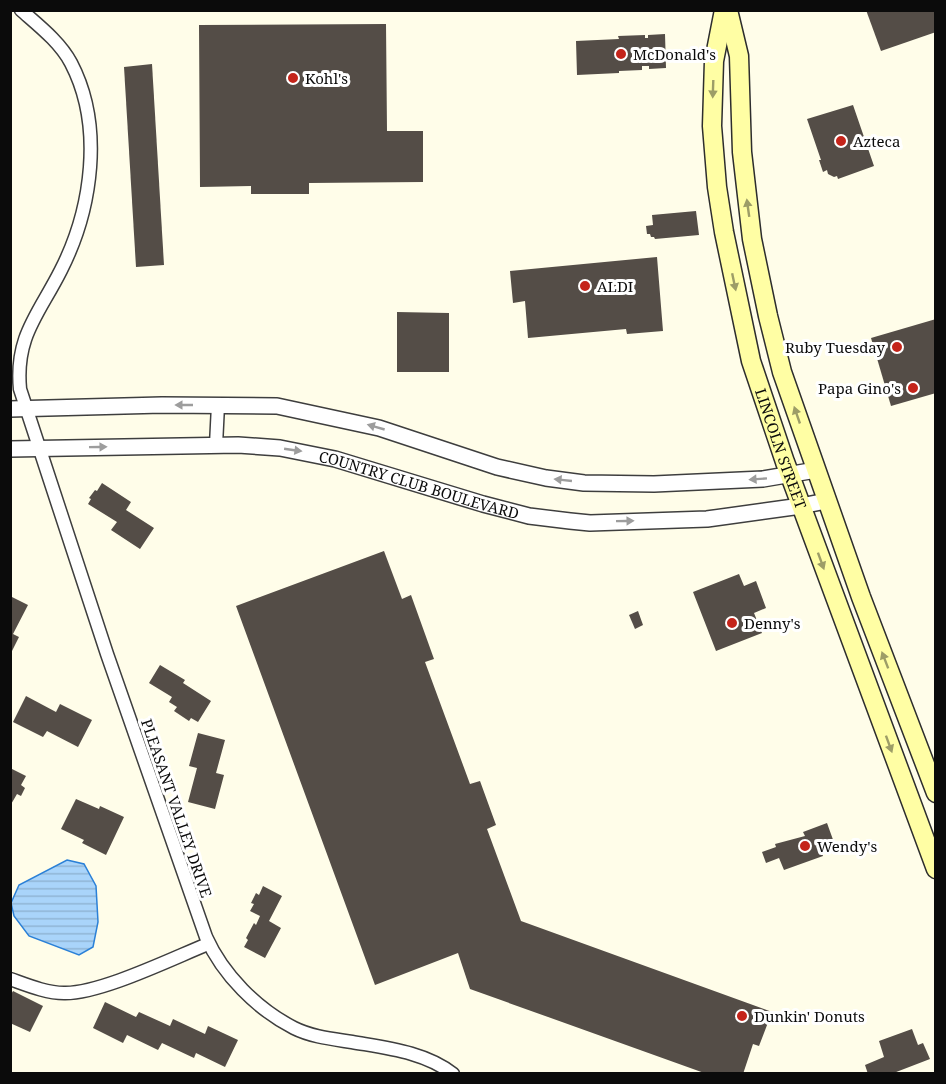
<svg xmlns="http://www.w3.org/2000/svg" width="946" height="1084" font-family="'Noto Serif',serif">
<defs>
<pattern id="water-rules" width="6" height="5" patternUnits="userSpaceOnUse" patternTransform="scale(1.5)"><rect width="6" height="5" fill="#a9d4fa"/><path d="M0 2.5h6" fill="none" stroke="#90b5d5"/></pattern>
</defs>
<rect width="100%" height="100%" fill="#fffde9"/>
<polygon fill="url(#water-rules)" stroke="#2b80d7" stroke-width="1.5" points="67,860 84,864 96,886 98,922 93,947 79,955 29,936 14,916 11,903 19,885"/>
<g fill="#544d47">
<polygon points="866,10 936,10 936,32 881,51"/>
<polygon points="386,24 387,131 423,131 423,182 309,183 309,194 251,194 251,186 200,187 199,25"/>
<polygon points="665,34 666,68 649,69 649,66 642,66 642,70 619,71 619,73 577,75 576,41 619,39 618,36 645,35 645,38 648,38 648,35"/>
<polygon points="152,64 164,265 136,267 124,67"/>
<polygon points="853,105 874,166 838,179 837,176 834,177 828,174 827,170 823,172 819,160 821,160 807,119"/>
<polygon points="696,211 699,235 655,239 654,237 651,237 650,234 647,234 646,226 653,225 652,215"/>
<polygon points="657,257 663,331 627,334 626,329 528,338 525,301 513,303 510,271"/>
<polygon points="397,312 449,313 449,372 397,372"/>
<polygon points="936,319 936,393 891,406 871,338"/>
<polygon points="102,483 131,502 126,510 154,528 140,549 111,530 117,522 88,504 91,499 89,498 95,490 97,491"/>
<polygon points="384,551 402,599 411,595 434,659 425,662 470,784 480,781 496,825 487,829 521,921 772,1012 759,1046 753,1044 743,1074 707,1074 470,989 458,953 375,985 236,606"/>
<polygon points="739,574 744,586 756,581 766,608 754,613 762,633 716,651 693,592"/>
<polygon points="10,596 28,605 13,634 19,637 10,655"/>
<polygon points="638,611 643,625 635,629 629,615"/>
<polygon points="160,665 185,680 183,683 211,701 198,722 191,718 189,721 174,711 177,707 169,702 172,697 149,683"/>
<polygon points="26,696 56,712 60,704 92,720 78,747 47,731 43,737 13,722"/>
<polygon points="198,733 225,740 216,773 224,775 215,809 188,802 197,768 189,766"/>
<polygon points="10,768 26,776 21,785 25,788 21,796 17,794 10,806"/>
<polygon points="76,799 99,809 100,806 124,817 106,855 82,843 84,840 61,829"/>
<polygon points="827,823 836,848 822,853 823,856 784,870 779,858 766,863 762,852 776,847 775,844 805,836 803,832"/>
<polygon points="263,886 282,896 269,921 281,928 265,958 244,947 248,940 246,938 254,923 256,925 260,916 250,911 254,904 251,903 256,893 259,895"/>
<polygon points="13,991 43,1006 30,1032 10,1023 10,996"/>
<polygon points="105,1002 136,1017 139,1012 170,1026 173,1019 205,1034 208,1026 238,1040 225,1067 196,1053 194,1058 162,1043 158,1050 127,1035 123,1043 93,1028"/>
<polygon points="912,1029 918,1045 923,1043 930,1059 891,1074 868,1074 865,1065 884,1057 879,1041"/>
</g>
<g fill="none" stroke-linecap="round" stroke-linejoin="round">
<g stroke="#3e3e3e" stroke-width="15">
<g id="minor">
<path d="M21,10C38,25 60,42 71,63C104,126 92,209 61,270C39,314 15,336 20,389L107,654L206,937C223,975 257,1009 294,1028C312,1037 333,1039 352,1042C386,1048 425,1052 453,1074"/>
<polyline points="216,445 218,405"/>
<path d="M10,979C27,985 46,993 64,993C100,994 173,958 208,944"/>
</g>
</g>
<g stroke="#3e3e3e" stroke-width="18">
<g id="tertiary">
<polyline points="10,409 162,405 277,406 379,428 497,467 546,478 584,483 654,484 763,479 816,470"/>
<path id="s1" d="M10,449L238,445L280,448L335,459L483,504L529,516L570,521L590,523L707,519L801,506L826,501"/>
</g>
</g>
<g stroke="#2d2d2d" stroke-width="21">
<g id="secondary">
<path id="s2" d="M724,10L714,61L712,126L717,187L724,232L751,361L785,462L936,869"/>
<polyline points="728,10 739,56 742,152 752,239 768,316 782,372 861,597 936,793"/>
</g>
</g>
<use href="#minor" stroke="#fff" stroke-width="12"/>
<use href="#tertiary" stroke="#fff" stroke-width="15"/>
<use href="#secondary" stroke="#fffea4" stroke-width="18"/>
</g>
<defs><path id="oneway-solid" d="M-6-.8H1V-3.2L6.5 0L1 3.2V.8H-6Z" transform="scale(1.5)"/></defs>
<g fill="#9d9d67">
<use href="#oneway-solid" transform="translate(713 89) rotate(92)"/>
<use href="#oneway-solid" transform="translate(748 208) rotate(-98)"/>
<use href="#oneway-solid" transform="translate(734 282) rotate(78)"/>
<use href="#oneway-solid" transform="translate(797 415) rotate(-109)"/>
<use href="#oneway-solid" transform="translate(821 561) rotate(70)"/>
<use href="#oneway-solid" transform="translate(885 660) rotate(-111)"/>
<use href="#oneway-solid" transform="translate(889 744) rotate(70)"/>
</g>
<g fill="#9d9d9d">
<use href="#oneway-solid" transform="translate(184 405) rotate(180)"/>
<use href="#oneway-solid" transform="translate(376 427) rotate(-164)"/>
<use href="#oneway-solid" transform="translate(98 447) rotate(-1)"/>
<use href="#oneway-solid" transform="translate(293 450) rotate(8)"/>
<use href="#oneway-solid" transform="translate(758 479) rotate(176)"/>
<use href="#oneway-solid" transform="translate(563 480) rotate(-174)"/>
<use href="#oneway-solid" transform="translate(625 521) rotate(-1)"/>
</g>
<g fill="#c4241a" stroke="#fff" stroke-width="2">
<circle cx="621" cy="54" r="6"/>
<circle cx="293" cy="78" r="6"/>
<circle cx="841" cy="141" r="6"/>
<circle cx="585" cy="286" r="6"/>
<circle cx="897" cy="347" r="6"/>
<circle cx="913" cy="388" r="6"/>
<circle cx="732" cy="623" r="6"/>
<circle cx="805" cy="846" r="6"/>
<circle cx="742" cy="1016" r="6"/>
</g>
<g text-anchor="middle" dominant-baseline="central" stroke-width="6" stroke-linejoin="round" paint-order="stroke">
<g font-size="15" fill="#0b0b0b" stroke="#fff" text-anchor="start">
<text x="633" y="54">McDonald's</text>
<text x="305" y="78">Kohl's</text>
<text x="853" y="141">Azteca</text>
<text x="597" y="286">ALDI</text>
<text x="885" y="347" text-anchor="end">Ruby Tuesday</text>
<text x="901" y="388" text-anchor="end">Papa Gino's</text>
<text x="744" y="623">Denny's</text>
<text x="817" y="846">Wendy's</text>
<text x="754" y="1016">Dunkin' Donuts</text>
</g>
<g font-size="15" fill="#0b0b0b" stroke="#fff">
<text stroke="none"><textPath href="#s2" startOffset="448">LINCOLN STREET</textPath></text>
<text stroke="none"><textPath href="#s1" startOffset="414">COUNTRY CLUB BOULEVARD</textPath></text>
<text transform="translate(177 808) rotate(71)">PLEASANT VALLEY DRIVE</text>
</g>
</g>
<rect width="946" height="1084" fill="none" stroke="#0b0b0b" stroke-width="24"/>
</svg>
